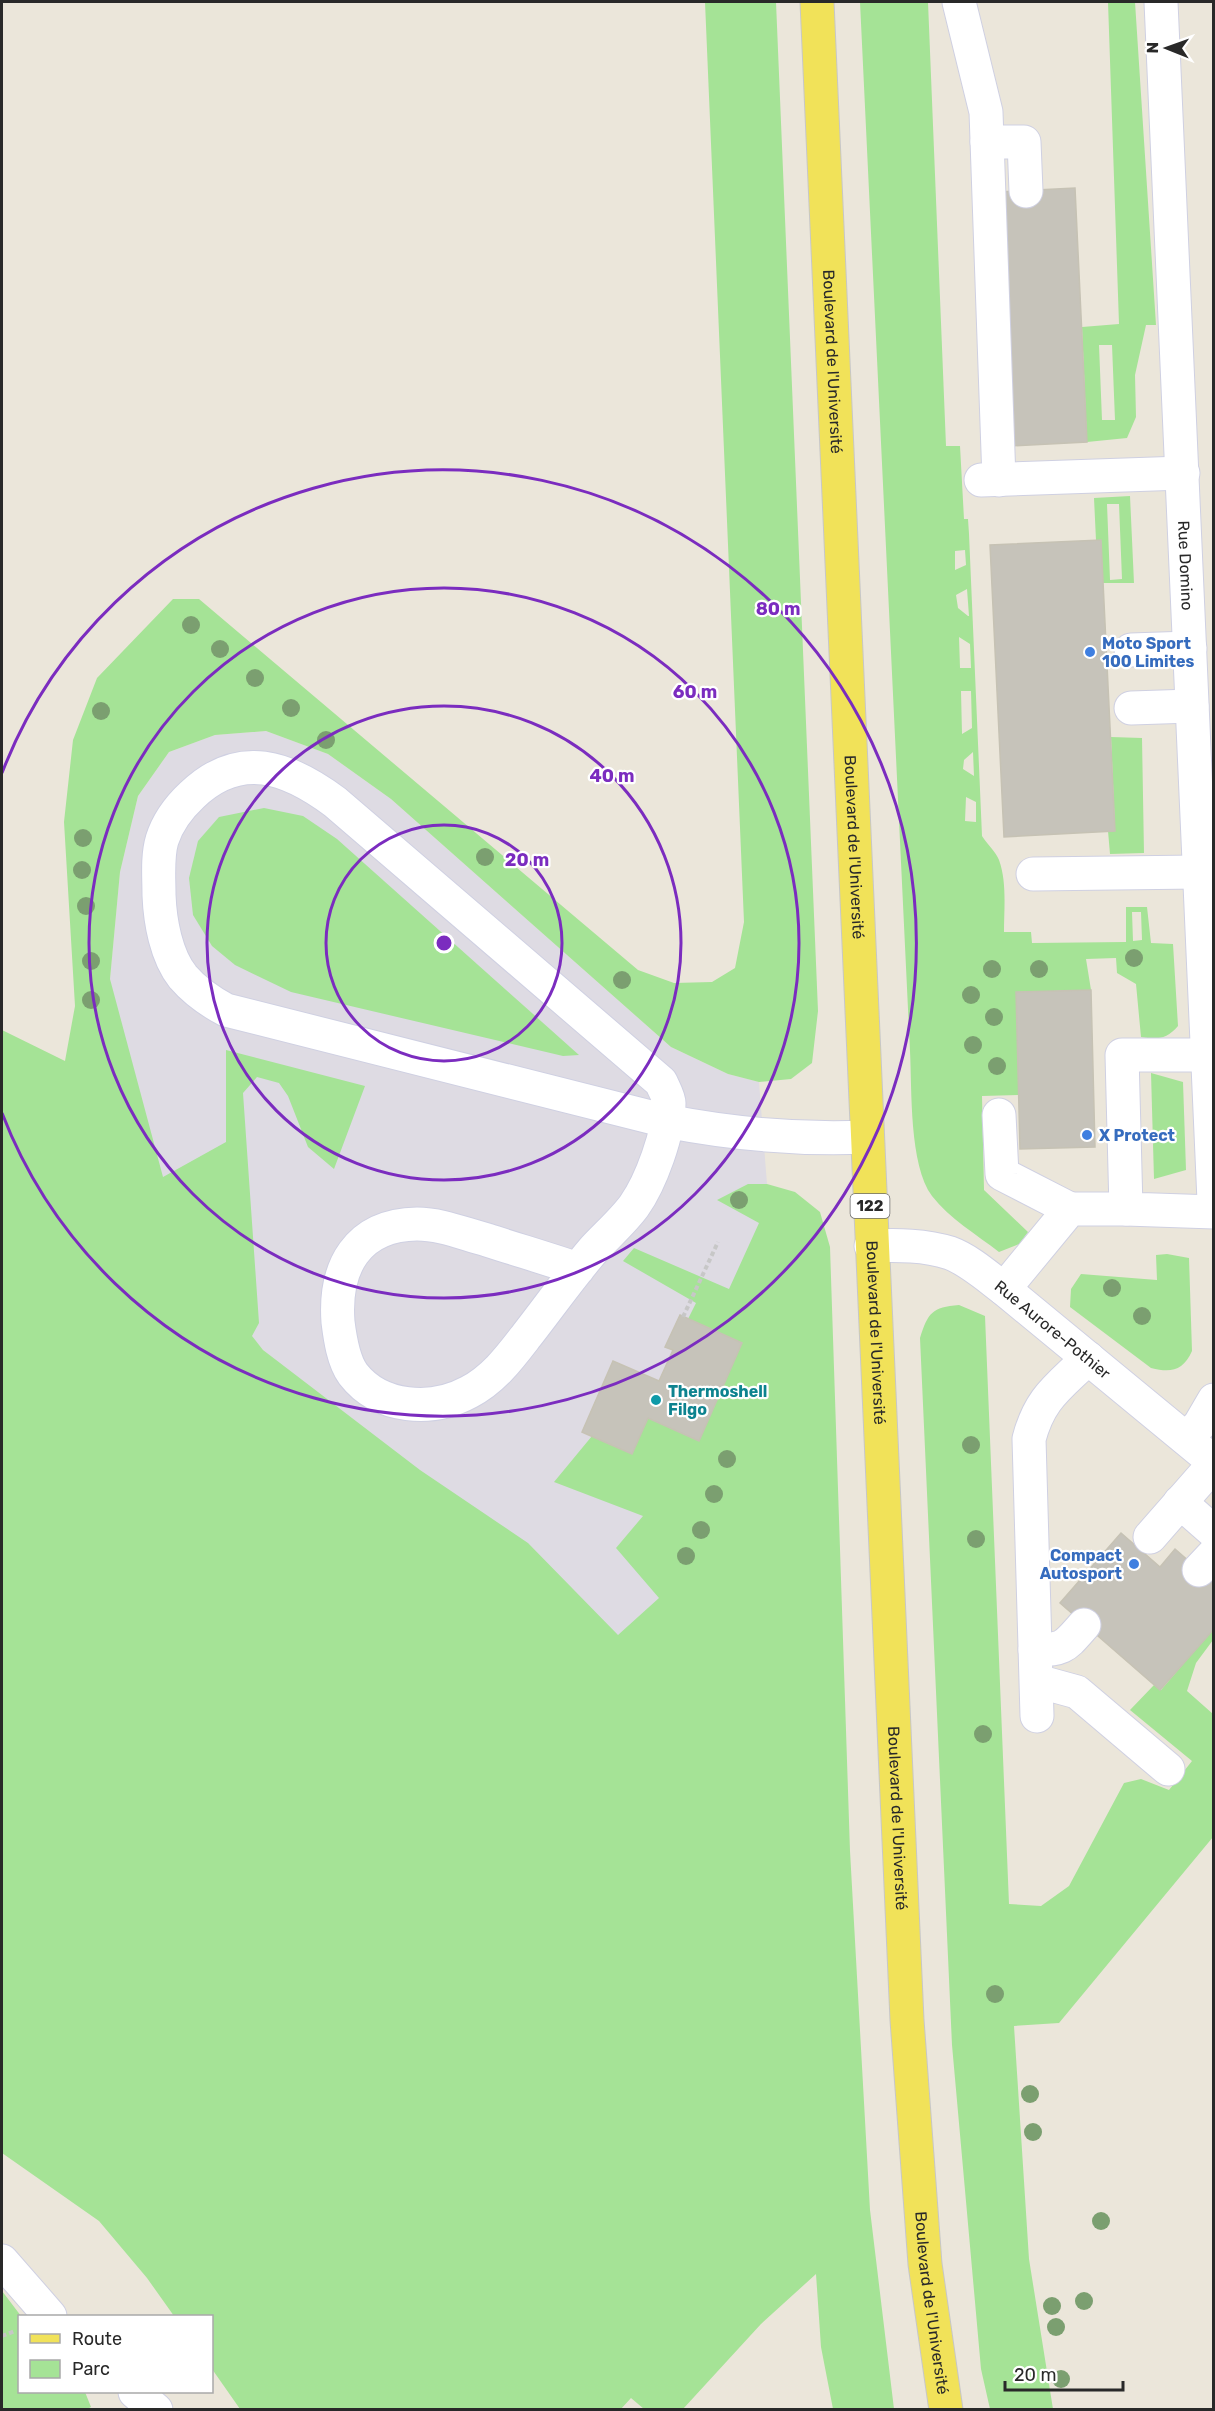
<svg xmlns="http://www.w3.org/2000/svg" width="1215" height="2411" font-family="Rubik,sans-serif">
<rect width="100%" height="100%" fill="#ebe6da"/>
<polygon fill="#dedbe3" points="266,731 328,754 391,799 671,1047 728,1074 759,1082 767,1184 790,1802 263,1350 149,1214 110,979 120,872 138,796 169,752 215,735"/>
<g fill="#a5e396" fill-rule="evenodd">
<polygon points="705,2 776,2 818,1011 812,1063 791,1079 759,1082 728,1074 671,1047 391,799 328,754 266,731 215,735 169,752 138,796 120,872 110,979 163,1177 226,1142 226,1050 365,1086 334,1169 308,1147 288,1096 279,1083 257,1077 243,1093 259,1323 252,1336 263,1350 420,1470 528,1543 618,1635 659,1598 616,1548 643,1516 554,1482 592,1436 632,1453 648,1418 699,1441 742,1343 688,1319 696,1303 623,1261 634,1248 729,1289 759,1223 717,1200 748,1184 767,1184 795,1192 820,1212 830,1247 850,1851 870,2210 894,2409 833,2409 821,2347 816,2274 761,2324 683,2409 644,2409 631,2398 620,2410 240,2409 212,2369 212,2316 174,2316 147,2278 99,2221 2,2153 2,1030 65,1061 75,1006 64,822 73,740 97,678 173,599 199,599 638,970 674,983 712,982 735,968 744,922"/>
<path d="M860,2H928L946,446H960L964,519H968L969,534L982,836C987,844 996,852 999,860C1007,882 1004,909 1004,932H1031L1032,943L1126,942V907H1147L1151,943L1173,944L1178,1026C1167,1039 1157,1040 1141,1037L1136,984L1117,973L1116,958L1086,959L1091,990L1016,992L1019,1095L982,1096L984,1190L1028,1232L1019,1244L999,1252C977,1235 949,1218 932,1196C909,1165 912,1090 910,1051ZM965,550L966,565L955,570V551ZM967,589L969,616H968L958,608L956,595ZM959,637L970,644L971,668H960ZM961,691H971L972,728L962,734ZM973,752L974,776L963,769L964,760ZM966,797L976,802V822L965,821ZM1132,912H1141L1142,940L1133,941Z"/>
<path d="M1108,2H1135L1156,325H1146L1135,375L1136,417L1127,438L1087,442L1082,327L1119,324ZM1099,345H1112L1115,420H1102Z"/>
<path d="M1130,496L1134,583H1103L1101,540H1096L1094,498ZM1107,504H1119L1122,579L1110,580Z"/>
<polygon points="1111,737 1142,738 1144,853 1110,854 1108,831 1115,830"/>
<polygon points="264,808 303,816 337,839 579,1055 563,1056 291,992 235,965 212,946 193,915 189,878 198,841 219,817"/>
<polygon points="1151,1073 1183,1082 1186,1170 1154,1179"/>
<path d="M1167,1254L1189,1258L1192,1351C1183,1371 1171,1373 1151,1368L1070,1307L1071,1289L1081,1274L1157,1280L1156,1255Z"/>
<path d="M959,1305L985,1316L1009,1904L1041,1906L1069,1886L1124,1783L1141,1779L1169,1790L1192,1761L1130,1710L1154,1685L1161,1690L1213,1629V1640L1196,1663L1187,1691L1213,1714V1837L1059,2023L1014,2026L1029,2259L1053,2409H990L981,2369L952,2045L920,1338C928,1313 932,1307 959,1305Z"/>
<polygon points="2,2291 21,2316 20,2392 85,2392 91,2407 85,2410 2,2409"/>
</g>
<g fill="#c6c3ba" stroke="#c6c2b4" stroke-width="1.5">
<polygon points="1075,188 1087,442 1010,446 998,192"/>
<polygon points="1101,540 1115,831 1004,837 990,545"/>
<polygon points="1091,990 1095,1147 1020,1149 1016,992"/>
<polygon points="680,1315 742,1343 699,1441 648,1418 632,1454 582,1432 613,1361 659,1381 673,1350 665,1347"/>
<polygon points="1121,1533 1160,1567 1175,1549 1214,1583 1214,1629 1160,1690 1060,1603"/>
</g>
<g fill="none" stroke-linecap="round" stroke-linejoin="round">
<g stroke="#cfd0e2" stroke-width="35">
<g id="minor">
<polyline points="959,2 986,112 999,480"/>
<path id="s1" d="M1161,2L1214,1201"/>
<polyline points="987,142 1024,142 1026,191"/>
<polyline points="981,480 1183,473"/>
<polyline points="1131,650 1190,648"/>
<polyline points="1131,708 1192,706"/>
<polyline points="1033,874 1198,872"/>
<polyline points="1207,1055 1122,1055 1126,1209 1214,1212"/>
<polyline points="999,1115 1002,1174 1070,1209"/>
<path id="s2" d="M871,1246C898,1245 925,1245 950,1253C969,1260 988,1277 1004,1289L1214,1462"/>
<path d="M578,1269C548,1259 518,1250 487,1240C464,1234 441,1224 417,1224C357,1225 334,1267 338,1322C340,1338 343,1360 353,1374C380,1409 432,1412 469,1392C494,1379 510,1357 527,1335C549,1307 570,1277 594,1249C607,1235 623,1221 634,1206C651,1182 669,1133 669,1103C669,1097 664,1089 661,1082L335,802C288,767 240,749 192,795C178,808 168,821 162,840C157,857 159,877 159,895C160,921 166,956 183,977C196,992 209,1001 226,1010L666,1121C733,1134 798,1140 867,1137"/>
<polyline points="1004,1289 1070,1209 1126,1209"/>
<polyline points="1187,1439 1200,1424 1214,1400"/>
<polyline points="1180,1502 1214,1532"/>
<polyline points="1150,1537 1214,1464"/>
<polyline points="1199,1570 1214,1554"/>
<path d="M1035,1650C1065,1650 1065,1646 1084,1625"/>
<polyline points="1037,1681 1077,1692 1168,1769"/>
<path d="M1037,1716L1029,1439C1040,1397 1059,1387 1088,1358"/>
<polyline points="2,2261 50,2316"/>
<polyline points="135,2392 156,2410"/>
</g>
</g>
<g stroke="#c7c7c7" stroke-width="35">
<g id="major">
<path id="s3" d="M817,2L907,2020L925,2264L946,2410"/>
</g>
</g>
<g stroke="#c7c7c7" stroke-width="4" stroke-dasharray="4.5 3" stroke-linecap="butt">
<polyline points="683,1317 718,1242"/>
<polyline points="2,2336 15,2331"/>
</g>
<use href="#minor" stroke="#fff" stroke-width="33"/>
<use href="#major" stroke="#f1e259" stroke-width="33"/>
</g>
<g fill="#7b9f70">
<circle cx="191" cy="625" r="9"/>
<circle cx="220" cy="649" r="9"/>
<circle cx="255" cy="678" r="9"/>
<circle cx="291" cy="708" r="9"/>
<circle cx="101" cy="711" r="9"/>
<circle cx="326" cy="740" r="9"/>
<circle cx="83" cy="838" r="9"/>
<circle cx="485" cy="857" r="9"/>
<circle cx="82" cy="870" r="9"/>
<circle cx="86" cy="906" r="9"/>
<circle cx="1134" cy="958" r="9"/>
<circle cx="91" cy="961" r="9"/>
<circle cx="992" cy="969" r="9"/>
<circle cx="1039" cy="969" r="9"/>
<circle cx="622" cy="980" r="9"/>
<circle cx="971" cy="995" r="9"/>
<circle cx="91" cy="1000" r="9"/>
<circle cx="994" cy="1017" r="9"/>
<circle cx="973" cy="1045" r="9"/>
<circle cx="997" cy="1066" r="9"/>
<circle cx="739" cy="1200" r="9"/>
<circle cx="1112" cy="1288" r="9"/>
<circle cx="1142" cy="1316" r="9"/>
<circle cx="971" cy="1445" r="9"/>
<circle cx="727" cy="1459" r="9"/>
<circle cx="714" cy="1494" r="9"/>
<circle cx="701" cy="1530" r="9"/>
<circle cx="976" cy="1539" r="9"/>
<circle cx="686" cy="1556" r="9"/>
<circle cx="983" cy="1734" r="9"/>
<circle cx="995" cy="1994" r="9"/>
<circle cx="1030" cy="2094" r="9"/>
<circle cx="1033" cy="2132" r="9"/>
<circle cx="1101" cy="2221" r="9"/>
<circle cx="1084" cy="2301" r="9"/>
<circle cx="1052" cy="2306" r="9"/>
<circle cx="1056" cy="2327" r="9"/>
<circle cx="1061" cy="2379" r="9"/>
</g>
<g fill="none" stroke="#7b2cbf" stroke-width="3">
<circle cx="444" cy="943" r="118"/>
<circle cx="444" cy="943" r="237"/>
<circle cx="444" cy="943" r="355"/>
<path d="M2 773A473 473 0 1 1 2 1113"/>
</g>
<g fill="#3f7fe0" stroke="#fff" stroke-width="2">
<circle cx="1090" cy="652" r="6"/>
<circle cx="1087" cy="1135" r="6"/>
<circle cx="1134" cy="1564" r="6"/>
</g>
<circle fill="#0f9aa8" stroke="#fff" stroke-width="2" cx="656" cy="1400" r="6"/>
<g text-anchor="middle" dominant-baseline="central" stroke-width="4.5" stroke-linejoin="round" paint-order="stroke">
<rect fill="#fff" stroke="#696969" stroke-width="1.5" x="850.5" y="1194" width="39" height="24" rx="4.5"/>
<g font-size="15" font-weight="bold" fill="#292929">
<text x="870" y="1206">122</text>
</g>
<g font-size="16" fill="#292929" stroke="#fff">
<text stroke="none"><textPath href="#s3" startOffset="360">Boulevard de l'Université</textPath></text>
<text stroke="none"><textPath href="#s1" startOffset="564">Rue Domino</textPath></text>
<text stroke="none"><textPath href="#s3" startOffset="846">Boulevard de l'Université</textPath></text>
<text stroke="none"><textPath href="#s2" startOffset="208">Rue Aurore-Pothier</textPath></text>
<text stroke="none"><textPath href="#s3" startOffset="1332">Boulevard de l'Université</textPath></text>
<text stroke="none"><textPath href="#s3" startOffset="1818">Boulevard de l'Université</textPath></text>
<text stroke="none"><textPath href="#s3" startOffset="2304">Boulevard de l'Université</textPath></text>
</g>
<g font-size="16" font-weight="bold" fill="#366cbe" stroke="#fff" text-anchor="start">
<text x="1102" y="643">Moto Sport<tspan x="1102" dy="18">100 Limites</tspan></text>
<text x="1099" y="1135">X Protect</text>
<text x="1122" y="1555" text-anchor="end">Compact<tspan x="1122" dy="18">Autosport</tspan></text>
</g>
<g font-size="16" font-weight="bold" fill="#0d838f" stroke="#fff" text-anchor="start">
<text x="668" y="1391">Thermoshell<tspan x="668" dy="18">Filgo</tspan></text>
</g>
</g>
<circle cx="444" cy="943" r="9" fill="#7b2cbf" stroke="#fff" stroke-width="3"/>
<g font-size="18" text-anchor="middle" font-weight="bold" fill="#7b2cbf" stroke="#fff" stroke-width="4.5" stroke-linejoin="round" paint-order="stroke">
<text x="778" y="615">80 m</text>
<text x="695" y="698">60 m</text>
<text x="612" y="782">40 m</text>
<text x="527" y="866">20 m</text>
</g>
<rect width="1215" height="2411" fill="none" stroke="#292929" stroke-width="6"/>
<rect x="18" y="2315" width="195" height="78" fill="#ffffff" stroke="#a9a9a9" stroke-width="1.5"/>
<rect x="30" y="2334" width="30" height="9" fill="#f1e259" stroke="#a9a9a9" stroke-width="1.5"/>
<text x="72" y="2345" font-size="18" fill="#292929">Route</text>
<rect x="30" y="2360" width="30" height="18" fill="#a5e396" stroke="#a9a9a9" stroke-width="1.5"/>
<text x="72" y="2375" font-size="18" fill="#292929">Parc</text>
<g transform="translate(1167 48) rotate(271)" stroke="#ffffff" stroke-width="4.5" paint-order="stroke">
<path d="M0-4.5L10 22L0 15L-10 22Z" fill="#292929"/>
<text y="-9" font-size="16" font-weight="bold" text-anchor="middle" fill="#292929">N</text>
</g>
<path d="M1005 2381v9h118v-9" fill="none" stroke="#292929" stroke-width="3"/>
<text x="1014" y="2381" font-size="18" fill="#292929" stroke="#ffffff" stroke-width="4.5" paint-order="stroke">20 m</text>
</svg>
